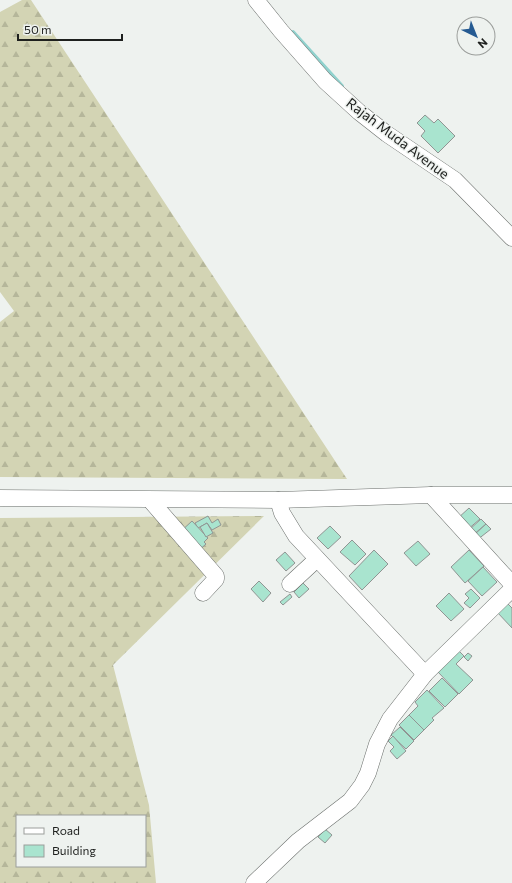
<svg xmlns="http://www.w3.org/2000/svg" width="512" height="883" font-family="Commissioner,sans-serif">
<defs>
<pattern id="forest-firs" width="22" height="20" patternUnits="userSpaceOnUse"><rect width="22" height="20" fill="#d3d4b4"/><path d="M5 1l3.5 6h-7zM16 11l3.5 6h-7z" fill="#b5b69a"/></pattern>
</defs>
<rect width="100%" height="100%" fill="#eef2ef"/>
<g fill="url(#forest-firs)" fill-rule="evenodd">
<polygon points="22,0 31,0 347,479 0,477 0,322 14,311 0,292 0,12"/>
<path d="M264,516L113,665L149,805L156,883H0V518ZM17,816H145V866H17Z"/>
</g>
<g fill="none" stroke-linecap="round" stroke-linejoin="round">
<polyline stroke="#90d2ce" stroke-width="4" points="293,32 342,86"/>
</g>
<g fill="#a9e4cf" stroke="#909593">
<polygon points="425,115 434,123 438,119 455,136 438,153 421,136 425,131 417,123"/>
<polygon points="469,508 480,519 467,530 457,519"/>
<polygon points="208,516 212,523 218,519 221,525 212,530 207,523 198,528 195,523"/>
<polygon points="481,519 486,524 473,535 469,530"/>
<polygon points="192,521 208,538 204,542 206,544 197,552 179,533"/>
<polygon points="207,523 213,533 206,537 200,527"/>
<polygon points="486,524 491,529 477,540 473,536"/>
<polygon points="330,526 341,537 328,549 317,538"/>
<polygon points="352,540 366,554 355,565 340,552"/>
<polygon points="418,541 430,554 416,566 404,553"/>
<polygon points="374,550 388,564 362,590 349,576"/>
<polygon points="469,550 484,566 465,583 451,567"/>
<polygon points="285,552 295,563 286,571 276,560"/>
<polygon points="483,567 497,582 482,596 468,581"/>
<polygon points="259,581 271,593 263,602 251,589"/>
<polygon points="303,583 309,589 299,598 294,592"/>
<polygon points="471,589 480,598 470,608 464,603 469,598 465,594"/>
<polygon points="449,593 464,609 451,621 436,606"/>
<polygon points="290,594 292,597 283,605 280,602"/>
<polygon points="507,603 512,608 512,628 497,612"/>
<polygon points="459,651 464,656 456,664 473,680 459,694 438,672"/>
<polygon points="468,653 472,656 468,661 464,657"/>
<polygon points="442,678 458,694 445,707 429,691"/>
<polygon points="427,690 444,708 432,718 434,720 424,730 409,715 418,706 415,702"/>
<polygon points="409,715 424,730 414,740 399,725"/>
<polygon points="400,727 414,741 406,749 391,735"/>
<polygon points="393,736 406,751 397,759 390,751 394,747 388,741"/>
<polygon points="325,829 332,835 325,843 318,837"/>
</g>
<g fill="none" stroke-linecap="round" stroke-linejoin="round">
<g stroke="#6b6f6c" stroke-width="17">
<g id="minor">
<polyline points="256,0 281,31 325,81 359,112 387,134 455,180 512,238"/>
<polyline points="431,495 512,584"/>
<polyline points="0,498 278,500 431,495 512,495"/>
<polyline points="150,500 216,576 216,579 203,593"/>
<polyline points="278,500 282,513 296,536 425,674"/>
<polyline points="290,584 317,559"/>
<polyline points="254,883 298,841 350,801 362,785 368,773 377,744 390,719 425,674 512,589"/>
</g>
</g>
<use href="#minor" stroke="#fff" stroke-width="16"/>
</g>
<g text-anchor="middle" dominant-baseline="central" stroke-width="3" stroke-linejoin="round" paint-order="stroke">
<g font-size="14" fill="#1e201e" stroke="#eef2ef">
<text transform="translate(398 138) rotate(37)">Rajah Muda Avenue</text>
</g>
</g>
<rect x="16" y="815" width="130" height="52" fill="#eef2ef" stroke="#9b9e9b"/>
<rect x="24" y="828" width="20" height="6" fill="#ffffff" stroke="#9b9e9b"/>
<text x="52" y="835" font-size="12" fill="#1e201e">Road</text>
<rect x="24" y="845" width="20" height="12" fill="#a9e4cf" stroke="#9b9e9b"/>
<text x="52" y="855" font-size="12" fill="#1e201e">Building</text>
<g transform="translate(476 36) rotate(137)"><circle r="19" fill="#eef2ef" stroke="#9b9e9b"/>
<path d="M0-3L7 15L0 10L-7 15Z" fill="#255a92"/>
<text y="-6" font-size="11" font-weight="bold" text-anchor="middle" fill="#1e201e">N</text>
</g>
<path d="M18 34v6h104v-6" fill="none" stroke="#1e201e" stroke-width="2"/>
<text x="24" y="34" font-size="12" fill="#1e201e" stroke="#eef2ef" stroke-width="3" paint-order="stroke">50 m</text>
</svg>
